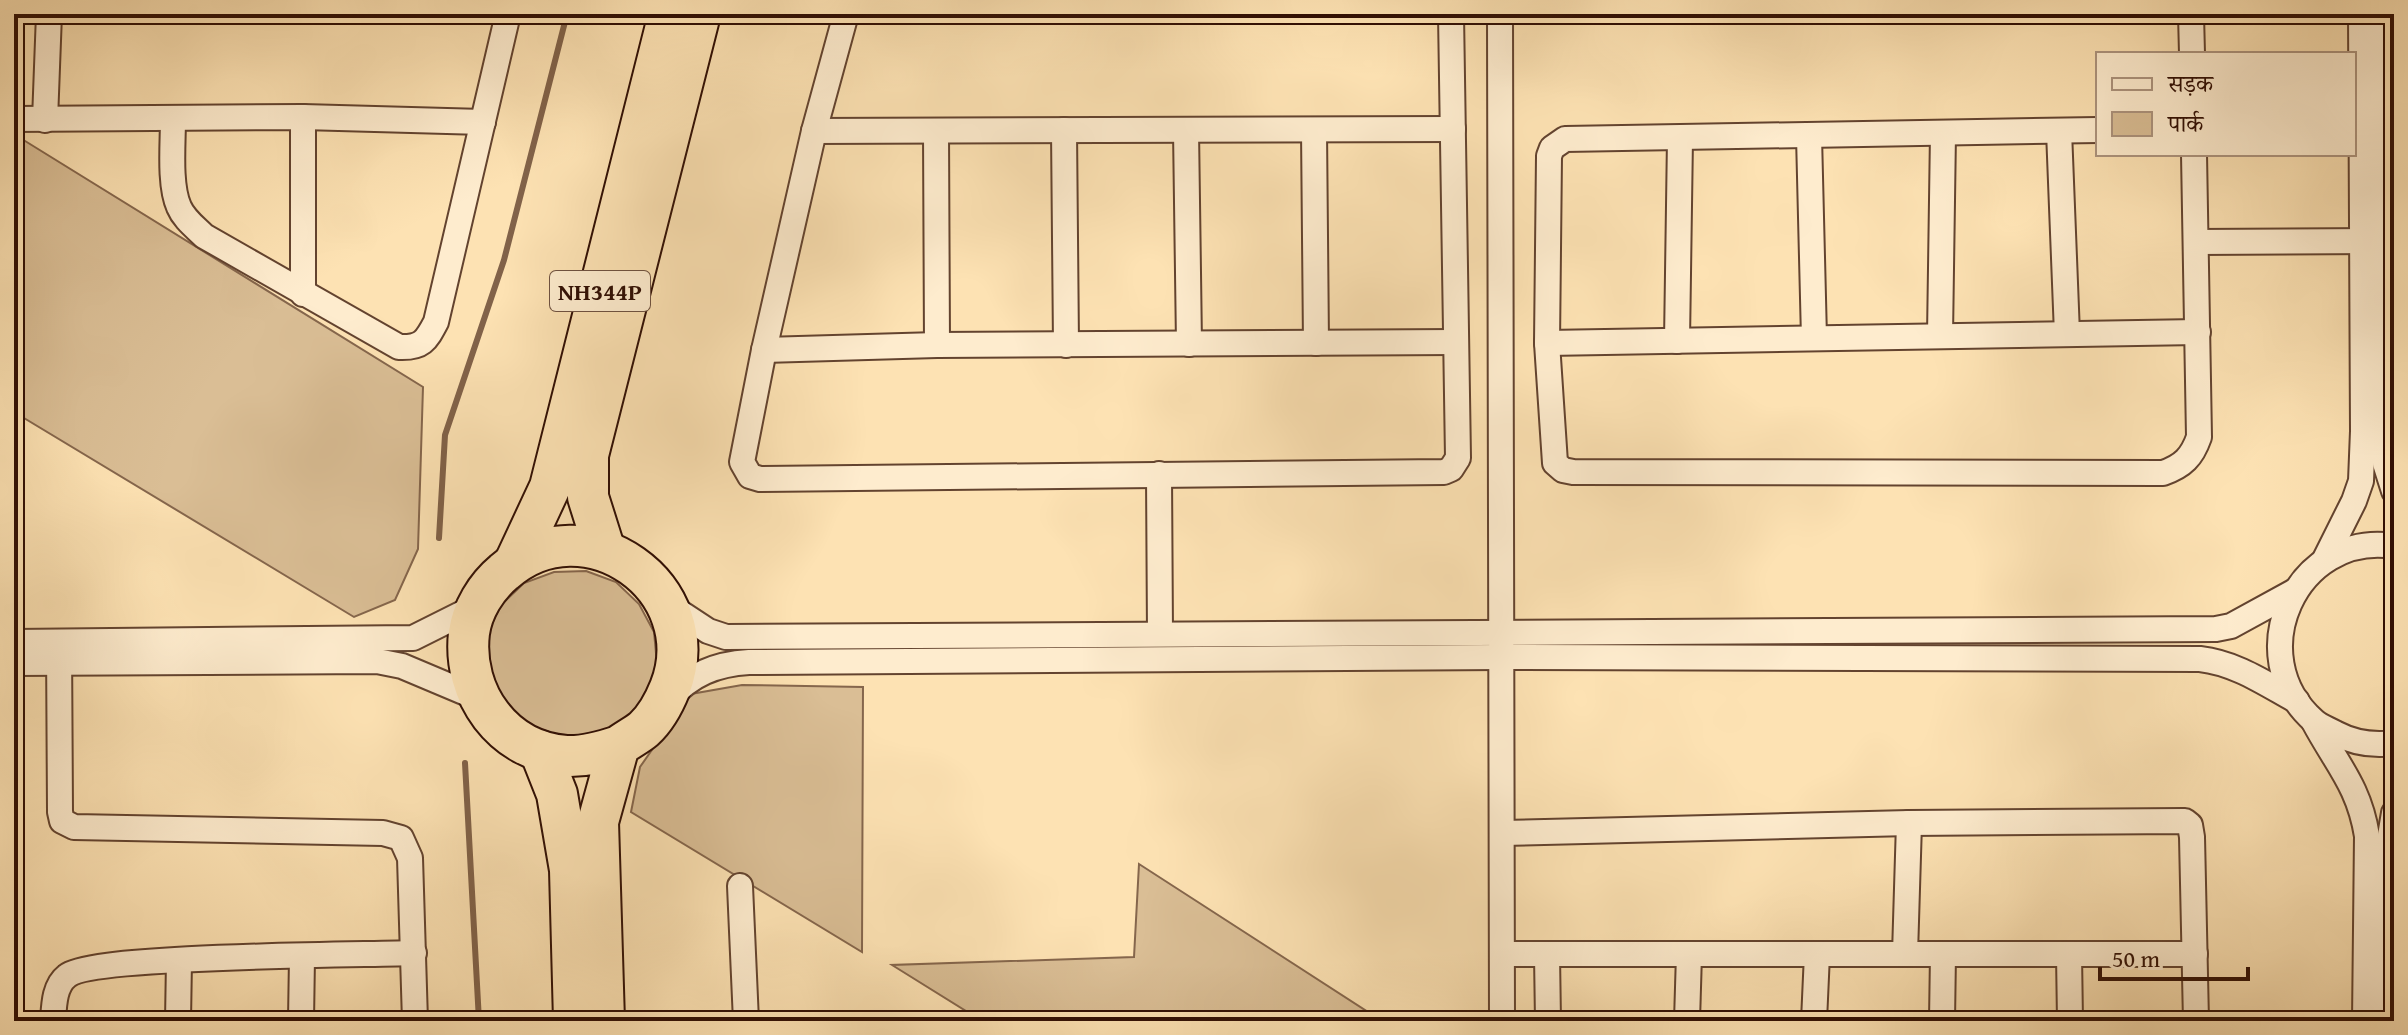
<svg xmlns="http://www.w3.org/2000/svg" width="2408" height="1035" font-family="'Gentium Book Plus','Noto Serif Devanagari',serif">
<rect width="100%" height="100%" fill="#fde2b3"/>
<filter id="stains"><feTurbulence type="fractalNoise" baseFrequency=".0025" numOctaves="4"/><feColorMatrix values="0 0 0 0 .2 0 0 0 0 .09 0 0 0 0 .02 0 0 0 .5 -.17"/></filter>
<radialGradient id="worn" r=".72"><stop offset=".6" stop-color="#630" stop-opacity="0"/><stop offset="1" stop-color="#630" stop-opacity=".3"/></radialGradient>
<g fill="#dabe95" stroke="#85664c" stroke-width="2">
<polygon points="17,136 423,387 418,549 395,600 354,617 14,412"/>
<polygon points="586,571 616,582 639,604 654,632 657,664 649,694 631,720 572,743 514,722 485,666 487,634 501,605 524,583 554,572"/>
<polygon points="742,685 863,687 862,952 631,812 640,767 691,694"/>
<polygon points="1139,864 1382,1021 982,1021 892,965 1134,957"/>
</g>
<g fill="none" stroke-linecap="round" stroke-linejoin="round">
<g stroke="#816249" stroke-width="6">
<polyline points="439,538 445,435 504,260 567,14"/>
<polyline points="465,763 479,1021"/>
</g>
<g stroke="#63432f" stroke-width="28">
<g id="minor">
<polyline points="846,14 814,131 764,350 742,462 750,476 760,479 1444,472 1451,469 1458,458 1451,14"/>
<polyline points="1500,14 1502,1021"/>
<polyline points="2191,14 2192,54"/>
<polyline points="2382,14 2385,463 2394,491"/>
<polyline points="14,119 303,117 483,122"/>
<path d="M173,119C173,143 169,185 179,207C184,219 195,227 204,236L399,347C422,348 426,341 436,322L508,14"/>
<polyline points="45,120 49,14"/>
<polyline points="1064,130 1066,345"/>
<polyline points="1186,130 1189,344"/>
<polyline points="1314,130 1316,343"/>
<path d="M2098,130L1565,139L1552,148L1549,156L1547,343L1555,463L1563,470L1573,472L2163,473C2183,466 2192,457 2199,437L2194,154"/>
<polyline points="814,131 1453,129"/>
<polyline points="936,131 937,345"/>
<polyline points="2059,131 2067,334"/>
<polyline points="1809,136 1814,338"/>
<polyline points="2196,242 2378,241"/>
<polyline points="303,294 303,117"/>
<polyline points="1940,336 1943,133"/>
<polyline points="1677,341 1680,138"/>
<polyline points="1547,343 2198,332"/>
<polyline points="764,350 937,345 1456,342"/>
<polyline points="1159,474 1160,634"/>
<path d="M2394,546C2296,531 2240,656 2314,721C2319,726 2328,729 2335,733C2354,743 2373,746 2394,743"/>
<polyline points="2324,561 2354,501 2361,481 2363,431 2361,14"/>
<polyline points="667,604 708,631 726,637 2216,629 2231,626 2295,591"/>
<polyline points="14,642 413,638 477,606"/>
<polyline points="59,642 60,812 62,821 74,827 383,833 401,838 410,858 415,1021"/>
<polyline points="14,663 377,661 402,666 478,698"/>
<path d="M669,699C691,674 716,664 749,662L1501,657L2200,659C2236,663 2266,684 2297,701"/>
<path d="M2314,722C2337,765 2359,786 2367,836L2365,1021"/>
<polyline points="1502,833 1909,823 2185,821 2190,825 2192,837 2196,1021"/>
<polyline points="740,886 746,1021"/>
<polyline points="1502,954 2195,954"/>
<polyline points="1905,954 1909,823"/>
<polyline points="2069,954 2070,1021"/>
<polyline points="1547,955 1548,1021"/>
<path d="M53,1021C54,1006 54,986 67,976C91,955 364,955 414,953"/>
<polyline points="178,1021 179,960"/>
<polyline points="301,1021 302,957"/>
<polyline points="1687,1021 1689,954"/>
<polyline points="1814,1021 1817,954"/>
<polyline points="1942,1021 1943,954"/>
<polyline points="2385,1021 2389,842 2394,813"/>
</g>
</g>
<g stroke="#300e03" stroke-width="44">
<g id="trunk">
<polyline points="605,551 588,497 588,455 700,14"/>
<polyline points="515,562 550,487 669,14"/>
<polyline points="540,751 557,794 570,870 574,1021"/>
<path d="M604,1021L598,822L619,746C627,740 637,735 644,729C656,718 664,703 670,688C709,588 585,500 504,572C486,587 472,610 469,633C462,694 503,751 566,756C584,757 601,752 619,746"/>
</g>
</g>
<use href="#minor" stroke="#feecce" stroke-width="24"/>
<use href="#trunk" stroke="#fde2b3" stroke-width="40"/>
</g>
<g text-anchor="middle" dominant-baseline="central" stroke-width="6" stroke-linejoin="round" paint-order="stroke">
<rect fill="#feecce" stroke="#6e5140" stroke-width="2" x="550" y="271" width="100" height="40" rx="6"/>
<g font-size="24" font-weight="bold" fill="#300e03">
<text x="600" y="291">NH344P</text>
</g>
</g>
<rect width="2408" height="1035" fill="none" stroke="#fde2b3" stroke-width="48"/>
<rect x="16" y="16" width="2376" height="1003" fill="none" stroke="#300e03" stroke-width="4"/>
<rect x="24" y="24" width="2360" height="987" fill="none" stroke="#300e03" stroke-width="2"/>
<rect x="2096" y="52" width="260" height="104" fill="#feecce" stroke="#ac937d" stroke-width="2"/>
<rect x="2112" y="78" width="40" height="12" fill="#feecce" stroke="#ac937d" stroke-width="2"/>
<text x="2168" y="92" font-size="24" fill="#300e03">सड़क</text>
<rect x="2112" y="112" width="40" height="24" fill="#dabe95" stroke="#ac937d" stroke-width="2"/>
<text x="2168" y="132" font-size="24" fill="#300e03">पार्क</text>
<path d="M2100 967v12h148v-12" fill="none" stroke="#300e03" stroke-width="4"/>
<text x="2112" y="967" font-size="24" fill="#300e03" stroke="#feecce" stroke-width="6" paint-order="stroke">50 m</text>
<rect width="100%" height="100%" filter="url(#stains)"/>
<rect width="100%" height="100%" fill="url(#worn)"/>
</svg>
